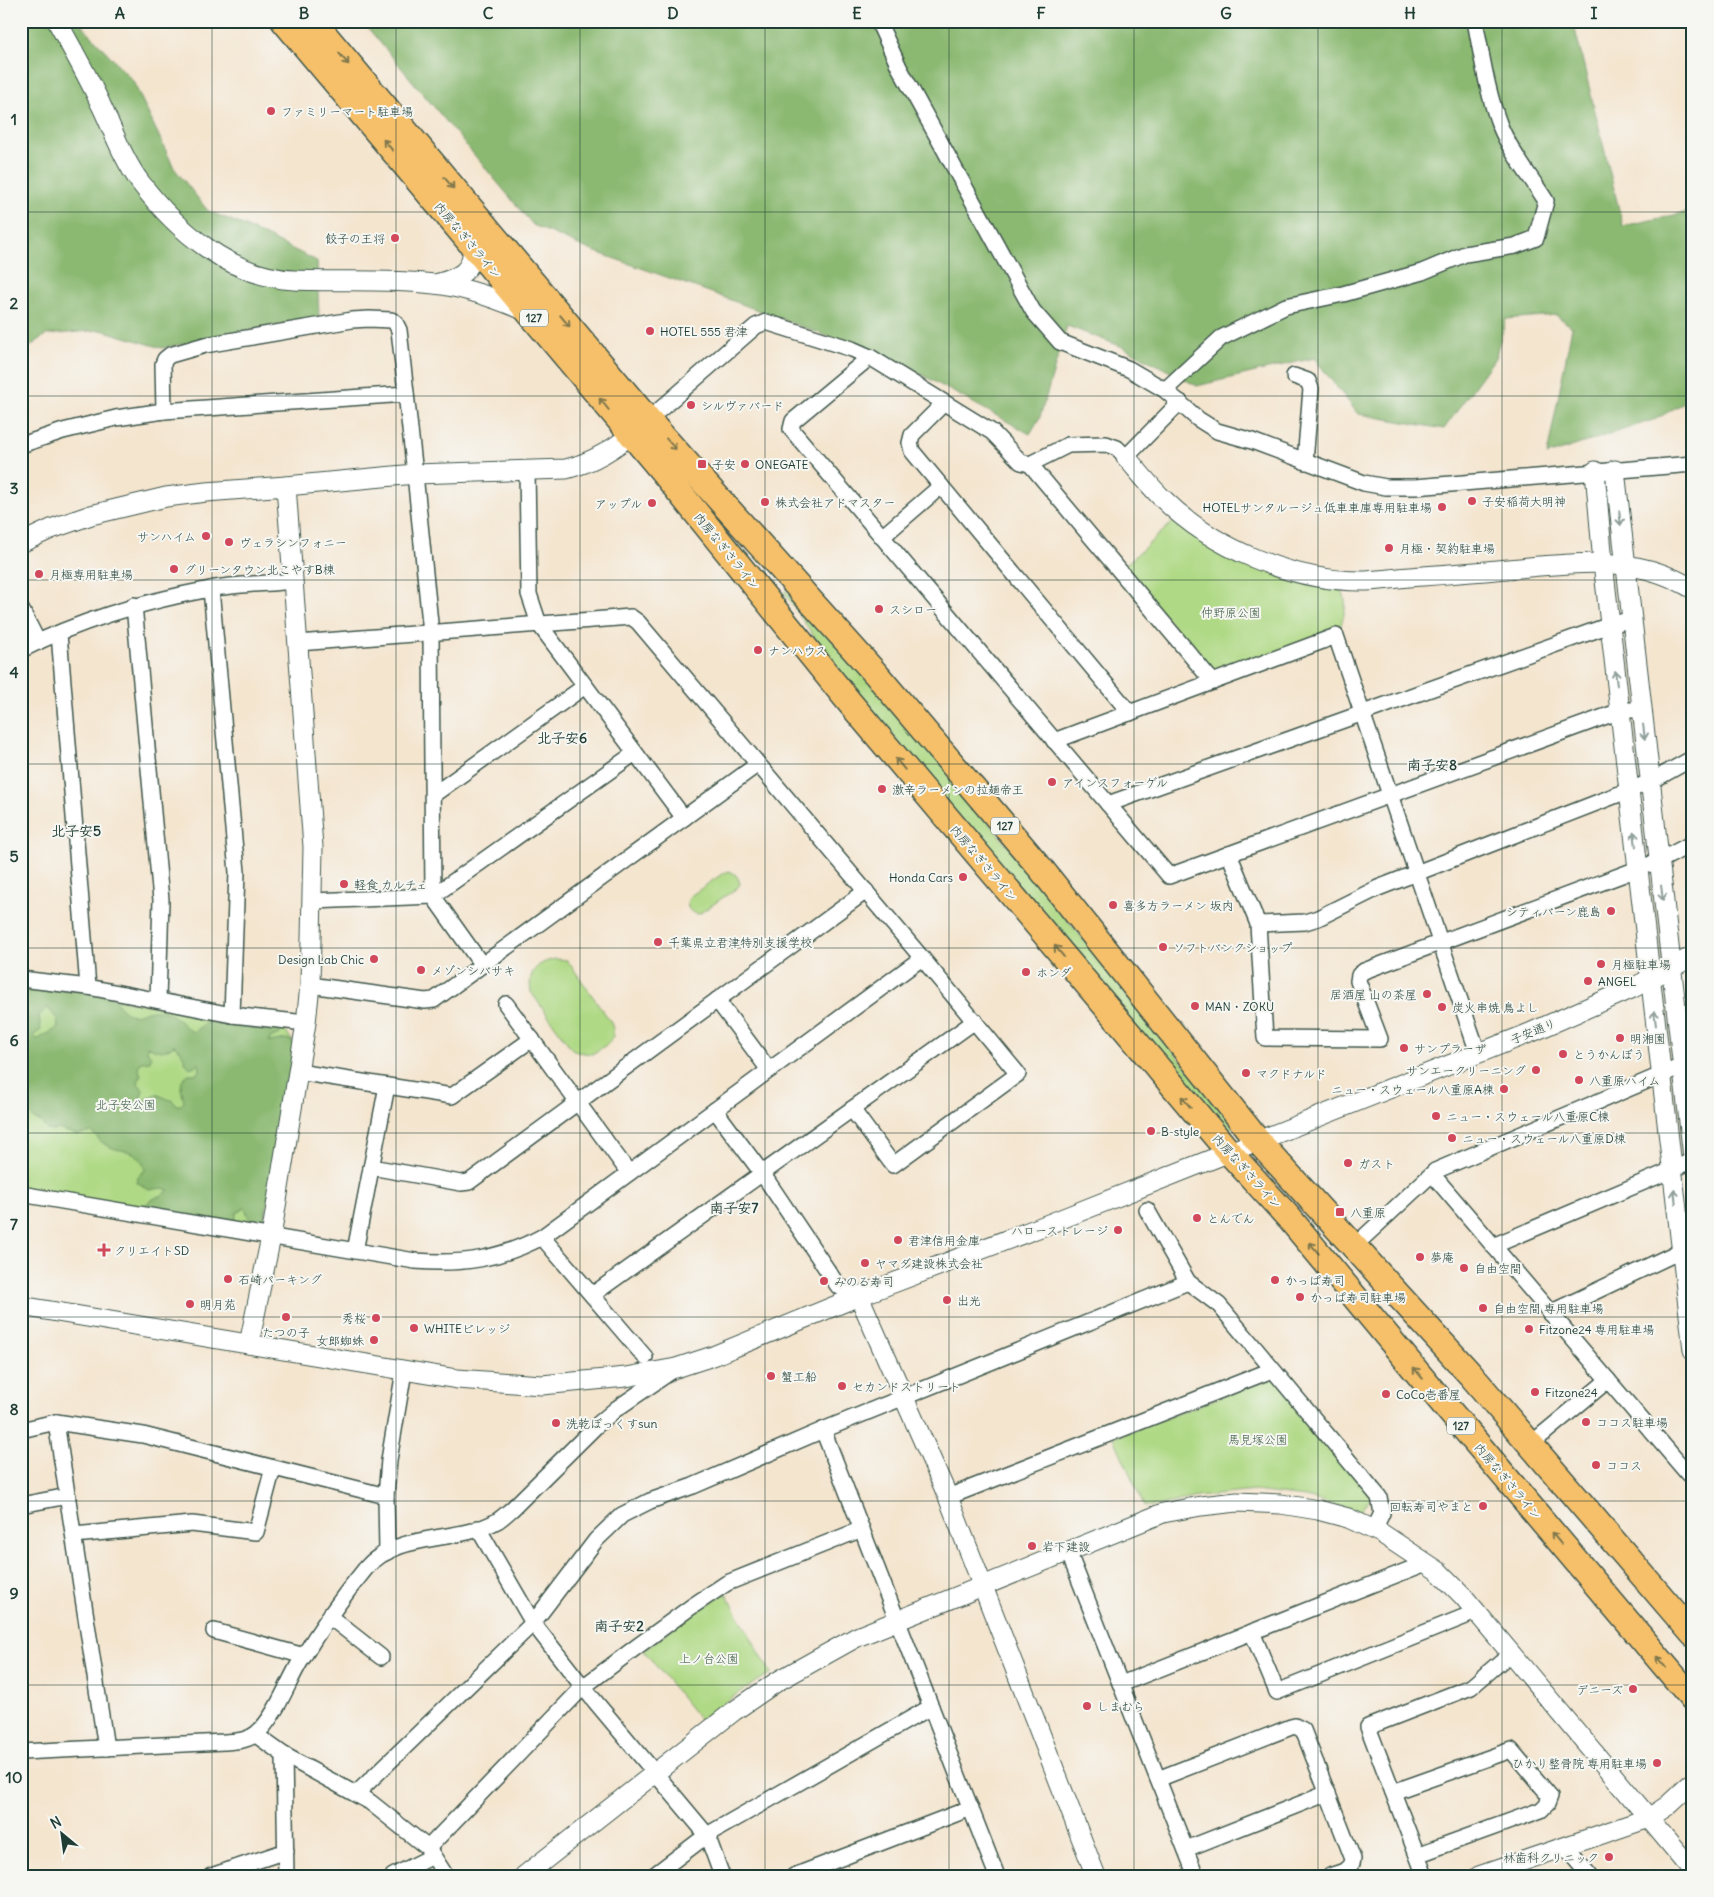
<svg xmlns="http://www.w3.org/2000/svg" width="1714" height="1897" font-family="Delius,'Klee One',sans-serif">
<rect width="100%" height="100%" fill="#f6f6f2"/>
<filter id="ink" filterUnits="userSpaceOnUse"><feTurbulence type="fractalNoise" baseFrequency=".02" numOctaves="2"/><feDisplacementMap in="SourceGraphic" scale="10" xChannelSelector="R" yChannelSelector="G"/><feConvolveMatrix kernelMatrix="1 2 1 2 8 2 1 2 1" color-interpolation-filters="sRGB"/></filter>
<filter id="wash" filterUnits="userSpaceOnUse"><feTurbulence type="fractalNoise" baseFrequency=".0096" numOctaves="4" result="noise"/><feDisplacementMap in="SourceGraphic" scale="20" xChannelSelector="R" yChannelSelector="G"/><feGaussianBlur stdDeviation="1.12" result="paint"/><feColorMatrix in="noise" values="0 0 0 0 0 0 0 0 0 0 0 0 0 0 0 0 0 1.4 0 .05"/><feComposite in="paint" operator="in"/></filter>
<g filter="url(#wash)">
<rect width="100%" height="100%" fill="#f4e5cf"/>
<g fill="#afd984" stroke="#678b5c">
<path d="M1173,522L1244,563L1340,587C1349,603 1345,611 1340,628L1216,673L1207,666L1124,566Z"/>
<polygon points="786,590 888,698 1234,1126 1227,1131 1073,957 823,650 784,592"/>
<path d="M729,871C736,874 738,876 740,884L737,888L699,914C692,914 688,910 687,903L689,897L722,874Z"/>
<path d="M556,959L567,960L611,1022L613,1029V1036L608,1044L592,1054L577,1052L571,1048L531,992C527,971 538,962 556,959Z"/>
<polygon points="30,983 286,1031 295,1045 263,1231 21,1189 21,1008 24,990"/>
<polygon points="1270,1378 1276,1380 1373,1494 1359,1512 1306,1497 1254,1491 1197,1497 1156,1506 1144,1506 1114,1438"/>
<polygon points="726,1593 771,1673 734,1696 700,1720 644,1651 684,1619"/>
</g>
<g fill="#8bb972" stroke="#557b53" fill-rule="evenodd">
<polygon points="21,21 78,21 133,81 174,168 208,211 245,226 317,261 319,317 162,348 101,330 46,335 21,353"/>
<polygon points="362,21 1573,21 1623,226 1693,211 1693,394 1682,404 1656,419 1547,455 1572,327 1556,315 1506,319 1495,358 1444,429 1358,414 1314,358 1197,386 1123,347 1067,326 1040,417 1030,434 904,365 712,293 590,250 533,225"/>
<path d="M33,986L111,994C135,1032 136,1005 164,1011C177,1015 182,1026 193,1032C212,1018 207,1022 228,1023C236,1023 242,1019 251,1023C253,1024 255,1027 257,1028C263,1032 273,1031 280,1030V1034L270,1038L269,1042L287,1039L296,1043L263,1227H256L251,1223L245,1208L236,1213L235,1225L145,1210V1205C152,1197 162,1197 169,1190L162,1188L149,1190L137,1182L138,1176L145,1170C138,1145 124,1155 106,1145C100,1142 97,1136 91,1132L78,1135L58,1129L53,1131L47,1130L40,1121L35,1120L29,1114L21,1122V1017L24,995L28,989ZM48,1008L57,1019L58,1028L38,1039L35,1038L34,1035L41,1030L39,1016L45,1009ZM174,1045L182,1053L186,1064L190,1068L199,1064L200,1071L195,1074H188L182,1080L181,1088L184,1102L181,1105H176L173,1101L156,1094L142,1101L140,1100L143,1090L138,1083L141,1075L138,1067L141,1062L150,1061L151,1057L147,1050V1046C159,1051 162,1054 174,1045Z"/>
</g>
</g>
<g filter="url(#ink)">
<g fill="none" stroke-linecap="round" stroke-linejoin="round">
<g stroke="#3f564b" stroke-width="18">
<g id="minor">
<polyline points="878,21 899,67 1033,311 1060,342 1129,369 1165,390 1198,419 1217,431 1252,441 1364,483 1386,487 1415,487 1693,464"/>
<polyline points="870,357 793,421 791,429 1169,876 1620,711 1642,709"/>
<polyline points="1294,376 1308,381 1311,389 1305,462"/>
<path d="M1165,390L1221,338L1286,306L1343,294L1422,272L1465,254L1515,246L1536,238L1546,201C1531,177 1511,153 1500,126C1487,93 1482,56 1475,21"/>
<polyline points="944,403 912,435 910,443 912,451 1130,713"/>
<polyline points="164,411 163,364 165,359 170,355 205,345 352,320 369,319 391,320 395,322 399,330 415,474 431,633 433,896 482,965"/>
<polyline points="648,420 756,326 766,322 852,349 870,357 992,432 1021,462 1030,464 1068,445 1106,444 1117,448 1126,457 1180,402"/>
<polyline points="21,445 63,431 116,418 164,411 406,394"/>
<polyline points="1030,464 1213,682"/>
<polyline points="527,470 529,594 539,624 684,818"/>
<polyline points="882,537 941,486"/>
<polyline points="211,589 237,872 232,1015"/>
<polyline points="134,605 161,900 158,1000"/>
<polyline points="21,609 38,642"/>
<polyline points="59,634 88,987"/>
<polyline points="298,643 631,617 638,622 922,958 1018,1074 893,1165 852,1109"/>
<path d="M21,650C79,621 146,601 210,589C237,584 266,584 293,581"/>
<polyline points="1054,741 1336,636 1478,1053"/>
<polyline points="433,795 585,686"/>
<polyline points="1108,804 1610,625 1632,619"/>
<polyline points="1229,854 1258,924 1265,1038 1380,1039 1358,981 1359,975 1364,971 1659,861 1693,843"/>
<polyline points="313,901 433,896 635,753"/>
<polyline points="1258,924 1305,922 1318,918 1378,888 1650,782 1693,758"/>
<polyline points="21,979 88,987 232,1015 306,1023"/>
<polyline points="310,985 425,1001 434,1000 758,764"/>
<polyline points="717,1000 769,1070"/>
<polyline points="506,1004 629,1173"/>
<polyline points="298,1072 452,1096 532,1039"/>
<polyline points="715,1110 762,1173 838,1286 859,1296"/>
<polyline points="371,1167 461,1183 469,1182 866,891"/>
<polyline points="1433,1175 1688,1474 1693,1475"/>
<path d="M21,1194L415,1261C462,1265 500,1259 542,1237L922,958"/>
<polyline points="1147,1210 1188,1282 1219,1305 1379,1497 1382,1513 1374,1530"/>
<polyline points="542,1237 645,1357"/>
<polyline points="1364,1237 1435,1171 1682,1066 1693,1060"/>
<polyline points="1493,1246 1672,1170 1693,1160"/>
<polyline points="355,1251 387,1086"/>
<polyline points="592,1295 975,1021"/>
<polyline points="1550,1313 1693,1245"/>
<polyline points="56,1422 106,1748"/>
<polyline points="21,1430 56,1422 143,1435 386,1496"/>
<polyline points="823,1430 997,1876"/>
<polyline points="1537,1439 1608,1380"/>
<polyline points="948,1497 1272,1370"/>
<polyline points="21,1505 68,1496"/>
<polyline points="478,1528 533,1623 583,1687 707,1835 722,1876"/>
<polyline points="74,1535 192,1524 256,1532 273,1468"/>
<polyline points="1068,1551 1196,1876"/>
<polyline points="387,1552 386,1496 389,1460 404,1371"/>
<polyline points="330,1617 381,1657"/>
<polyline points="214,1631 304,1656"/>
<polyline points="1252,1632 1277,1692 1476,1612"/>
<polyline points="1121,1684 1426,1563"/>
<polyline points="256,1735 284,1755 370,1802 428,1848 446,1876"/>
<path d="M21,1752L224,1742C235,1741 248,1741 257,1733C275,1718 288,1682 300,1662C319,1630 342,1597 366,1568C398,1531 456,1544 497,1521C502,1518 507,1513 512,1509L596,1426L616,1409L673,1370"/>
<polyline points="284,1755 286,1876"/>
<path d="M1158,1779L1291,1727L1295,1726L1303,1730L1353,1859C1352,1871 1340,1872 1330,1876"/>
<polyline points="1393,1792 1511,1750 1550,1796 1547,1804 1541,1810 1417,1855"/>
<polyline points="356,1794 533,1623 596,1540 622,1515 650,1501 693,1486 823,1430 1188,1282"/>
<polyline points="1565,1847 1590,1876"/>
<polyline points="428,1848 583,1687 635,1648 691,1607 727,1583 862,1529"/>
<polyline points="1186,1849 1328,1793"/>
<polyline points="211,1876 286,1851"/>
<polyline points="393,1876 433,1856"/>
<polyline points="653,1876 707,1835 931,1707"/>
<polyline points="794,1876 971,1808"/>
<polyline points="1425,1876 1368,1727 1471,1687 1511,1653"/>
</g>
</g>
<g stroke="#3f564b" stroke-width="21">
<g id="tertiary">
<path d="M57,21C72,49 88,76 101,105C113,130 123,159 140,182C177,231 231,277 294,280C341,282 388,279 434,284C466,287 498,299 528,312"/>
<path d="M436,284C458,278 475,272 472,245"/>
<path d="M1126,457C1138,471 1149,485 1161,497C1213,549 1293,582 1366,581C1385,580 1404,577 1423,576C1462,573 1501,570 1539,566C1596,562 1642,558 1693,589"/>
<polyline points="1615,470 1693,1157"/>
<polyline points="1595,471 1603,563 1693,1350"/>
<path d="M21,543L51,529L91,515L166,497L206,492L286,486L415,474L566,469C595,462 619,446 641,426"/>
<polyline points="859,1296 948,1497 1096,1876"/>
<polyline points="21,1306 457,1379 542,1385 626,1377 676,1368 713,1356 859,1296 1046,1225 1532,1032 1633,988 1693,956"/>
<polyline points="249,1344 271,1237 306,1023 310,985 313,847 286,486"/>
<polyline points="524,1876 734,1711 778,1681 857,1637 1163,1513 1201,1506 1237,1502 1281,1504 1318,1510 1348,1518 1381,1533 1438,1571 1463,1596 1693,1871"/>
<polyline points="1479,1876 1649,1818 1667,1806 1693,1782"/>
</g>
</g>
<g stroke="#3f564b" stroke-width="28">
<g id="trunk">
<polyline points="284,21 664,473 850,703 1229,1152 1290,1219 1436,1395 1693,1699"/>
<polyline points="313,21 648,420 876,674 1042,870 1257,1140 1470,1374 1693,1634"/>
</g>
</g>
<use href="#minor" stroke="#fff" stroke-width="15"/>
<use href="#tertiary" stroke="#fff" stroke-width="19"/>
<use href="#trunk" stroke="#f6c06b" stroke-width="25"/>
</g>
<defs><path id="oneway-shaft" d="M-6 0H5M1.5-3L5.5 0L1.5 3" fill="none" stroke-width="1.6" stroke-linecap="round" stroke-linejoin="round" transform="scale(1.25)"/></defs>
<g stroke="#80784d">
<use href="#oneway-shaft" transform="translate(344 59) rotate(50)"/>
<use href="#oneway-shaft" transform="translate(388 145) rotate(-130)"/>
<use href="#oneway-shaft" transform="translate(449 183) rotate(50)"/>
<use href="#oneway-shaft" transform="translate(565 321) rotate(50)"/>
<use href="#oneway-shaft" transform="translate(604 404) rotate(-129)"/>
<use href="#oneway-shaft" transform="translate(671 444) rotate(48)"/>
<use href="#oneway-shaft" transform="translate(900 764) rotate(-130)"/>
<use href="#oneway-shaft" transform="translate(1059 951) rotate(-130)"/>
<use href="#oneway-shaft" transform="translate(1186 1102) rotate(-130)"/>
<use href="#oneway-shaft" transform="translate(1314 1248) rotate(-130)"/>
<use href="#oneway-shaft" transform="translate(1418 1373) rotate(-130)"/>
<use href="#oneway-shaft" transform="translate(1556 1538) rotate(-130)"/>
<use href="#oneway-shaft" transform="translate(1661 1662) rotate(-130)"/>
</g>
<g stroke="#8f9e9a">
<use href="#oneway-shaft" transform="translate(1620 518) rotate(84)"/>
<use href="#oneway-shaft" transform="translate(1616 678) rotate(-97)"/>
<use href="#oneway-shaft" transform="translate(1644 732) rotate(83)"/>
<use href="#oneway-shaft" transform="translate(1635 839) rotate(-97)"/>
<use href="#oneway-shaft" transform="translate(1662 893) rotate(83)"/>
<use href="#oneway-shaft" transform="translate(1655 1018) rotate(-97)"/>
<use href="#oneway-shaft" transform="translate(1675 1197) rotate(-96)"/>
</g>
</g>
<path fill="none" stroke="#1f3d34" stroke-width="1" stroke-opacity="0.55" d="M212,21V1876M396,21V1876M580,21V1876M765,21V1876M949,21V1876M1134,21V1876M1318,21V1876M1502,21V1876M21,212H1693M21,396H1693M21,580H1693M21,764H1693M21,948H1693M21,1133H1693M21,1317H1693M21,1501H1693M21,1685H1693"/>
<g fill="#d1495b" stroke="#f6f6f2" stroke-width="2">
<circle cx="271" cy="111" r="5"/>
<circle cx="395" cy="238" r="5"/>
<circle cx="650" cy="331" r="5"/>
<circle cx="691" cy="405" r="5"/>
<rect x="697" y="459" width="10" height="10" rx="2.5"/>
<circle cx="745" cy="464" r="5"/>
<circle cx="1472" cy="501" r="5"/>
<circle cx="765" cy="502" r="5"/>
<circle cx="652" cy="503" r="5"/>
<circle cx="1442" cy="507" r="5"/>
<circle cx="206" cy="536" r="5"/>
<circle cx="229" cy="542" r="5"/>
<circle cx="1389" cy="548" r="5"/>
<circle cx="174" cy="569" r="5"/>
<circle cx="39" cy="574" r="5"/>
<circle cx="879" cy="609" r="5"/>
<circle cx="758" cy="650" r="5"/>
<circle cx="1052" cy="782" r="5"/>
<circle cx="882" cy="789" r="5"/>
<circle cx="963" cy="877" r="5"/>
<circle cx="344" cy="884" r="5"/>
<circle cx="1113" cy="905" r="5"/>
<circle cx="1611" cy="911" r="5"/>
<circle cx="658" cy="942" r="5"/>
<circle cx="1163" cy="947" r="5"/>
<circle cx="374" cy="959" r="5"/>
<circle cx="1601" cy="964" r="5"/>
<circle cx="421" cy="970" r="5"/>
<circle cx="1026" cy="972" r="5"/>
<circle cx="1588" cy="981" r="5"/>
<circle cx="1427" cy="994" r="5"/>
<circle cx="1195" cy="1006" r="5"/>
<circle cx="1442" cy="1007" r="5"/>
<circle cx="1620" cy="1038" r="5"/>
<circle cx="1404" cy="1048" r="5"/>
<circle cx="1563" cy="1054" r="5"/>
<circle cx="1536" cy="1070" r="5"/>
<circle cx="1246" cy="1073" r="5"/>
<circle cx="1579" cy="1080" r="5"/>
<circle cx="1504" cy="1089" r="5"/>
<circle cx="1436" cy="1116" r="5"/>
<circle cx="1151" cy="1131" r="5"/>
<circle cx="1452" cy="1138" r="5"/>
<circle cx="1348" cy="1163" r="5"/>
<rect x="1335" y="1207" width="10" height="10" rx="2.5"/>
<circle cx="1197" cy="1218" r="5"/>
<circle cx="1118" cy="1230" r="5"/>
<circle cx="898" cy="1240" r="5"/>
<path d="M101.5 1242.5h5v5h5v5h-5v5h-5v-5h-5v-5h5z"/>
<circle cx="1420" cy="1257" r="5"/>
<circle cx="865" cy="1263" r="5"/>
<circle cx="1464" cy="1268" r="5"/>
<circle cx="228" cy="1279" r="5"/>
<circle cx="1275" cy="1280" r="5"/>
<circle cx="824" cy="1281" r="5"/>
<circle cx="1300" cy="1297" r="5"/>
<circle cx="947" cy="1300" r="5"/>
<circle cx="190" cy="1304" r="5"/>
<circle cx="1483" cy="1308" r="5"/>
<circle cx="286" cy="1317" r="5"/>
<circle cx="376" cy="1318" r="5"/>
<circle cx="414" cy="1328" r="5"/>
<circle cx="1529" cy="1329" r="5"/>
<circle cx="374" cy="1340" r="5"/>
<circle cx="771" cy="1376" r="5"/>
<circle cx="842" cy="1386" r="5"/>
<circle cx="1535" cy="1392" r="5"/>
<circle cx="1386" cy="1394" r="5"/>
<circle cx="1586" cy="1422" r="5"/>
<circle cx="556" cy="1423" r="5"/>
<circle cx="1596" cy="1465" r="5"/>
<circle cx="1483" cy="1506" r="5"/>
<circle cx="1032" cy="1546" r="5"/>
<circle cx="1633" cy="1689" r="5"/>
<circle cx="1087" cy="1706" r="5"/>
<circle cx="1657" cy="1763" r="5"/>
<circle cx="1609" cy="1857" r="5"/>
</g>
<g text-anchor="middle" dominant-baseline="central" stroke-width="4" stroke-linejoin="round" paint-order="stroke">
<g fill="#f6f6f2" stroke="#60746d" stroke-width="1">
<rect x="520" y="309.5" width="28" height="17" rx="4"/>
<rect x="991" y="817.5" width="28" height="17" rx="4"/>
<rect x="1447" y="1417.5" width="28" height="17" rx="4"/>
</g>
<g font-size="11" font-weight="bold" fill="#1f3d34">
<text x="534" y="318">127</text>
<text x="1005" y="826">127</text>
<text x="1461" y="1426">127</text>
</g>
<g font-size="12" fill="#1f3d34" stroke="#f6f6f2" text-anchor="start">
<text x="281" y="111">ファミリーマート駐車場</text>
<text x="385" y="238" text-anchor="end">餃子の王将</text>
<text x="660" y="331">HOTEL 555 君津</text>
<text x="701" y="405">シルヴァバード</text>
<text x="712" y="464">子安</text>
<text x="755" y="464">ONEGATE</text>
<text x="1482" y="501">子安稲荷大明神</text>
<text x="775" y="502">株式会社アドマスター</text>
<text x="642" y="503" text-anchor="end">アップル</text>
<text x="1432" y="507" text-anchor="end">HOTELサンタルージュ低車車庫専用駐車場</text>
<text x="196" y="536" text-anchor="end">サンハイム</text>
<text x="239" y="542">ヴェラシンフォニー</text>
<text x="1399" y="548">月極・契約駐車場</text>
<text x="184" y="569">グリーンタウン北こやすB棟</text>
<text x="49" y="574">月極専用駐車場</text>
<text x="889" y="609">スシロー</text>
<text x="768" y="650">ナンハウス</text>
<text x="1062" y="782">アインスフォーゲル</text>
<text x="892" y="789">激辛ラーメンの拉麺帝王</text>
<text x="953" y="877" text-anchor="end">Honda Cars</text>
<text x="354" y="884">軽食 カルチェ</text>
<text x="1123" y="905">喜多方ラーメン 坂内</text>
<text x="1601" y="911" text-anchor="end">シティバーン鹿島</text>
<text x="668" y="942">千葉県立君津特別支援学校</text>
<text x="1173" y="947">ソフトバンクショップ</text>
<text x="364" y="959" text-anchor="end">Design Lab Chic</text>
<text x="1611" y="964">月極駐車場</text>
<text x="431" y="970">メゾンシバサキ</text>
<text x="1036" y="972">ホンダ</text>
<text x="1598" y="981">ANGEL</text>
<text x="1417" y="994" text-anchor="end">居酒屋 山の茶屋</text>
<text x="1205" y="1006">MAN・ZOKU</text>
<text x="1452" y="1007">炭火串焼 鳥よし</text>
<text x="1630" y="1038">明湘園</text>
<text x="1414" y="1048">サンプラーザ</text>
<text x="1573" y="1054">とうかんぼう</text>
<text x="1526" y="1070" text-anchor="end">サンエークリーニング</text>
<text x="1256" y="1073">マクドナルド</text>
<text x="1589" y="1080">八重原ハイム</text>
<text x="1494" y="1089" text-anchor="end">ニュー・スウェール八重原A棟</text>
<text x="1446" y="1116">ニュー・スウェール八重原C棟</text>
<text x="1161" y="1131">B-style</text>
<text x="1462" y="1138">ニュー・スウェール八重原D棟</text>
<text x="1358" y="1163">ガスト</text>
<text x="1350" y="1212">八重原</text>
<text x="1207" y="1218">とんでん</text>
<text x="1108" y="1230" text-anchor="end">ハローストレージ</text>
<text x="908" y="1240">君津信用金庫</text>
<text x="114" y="1250">クリエイトSD</text>
<text x="1430" y="1257">夢庵</text>
<text x="875" y="1263">ヤマダ建設株式会社</text>
<text x="1474" y="1268">自由空間</text>
<text x="238" y="1279">石崎パーキング</text>
<text x="1285" y="1280">かっぱ寿司</text>
<text x="834" y="1281">みのる寿司</text>
<text x="1310" y="1297">かっぱ寿司駐車場</text>
<text x="957" y="1300">出光</text>
<text x="200" y="1304">明月苑</text>
<text x="1493" y="1308">自由空間 専用駐車場</text>
<text x="366" y="1318" text-anchor="end">秀桜</text>
<text x="424" y="1328">WHITEビレッジ</text>
<text x="1539" y="1329">Fitzone24 専用駐車場</text>
<text x="286" y="1332" text-anchor="middle">たつの子</text>
<text x="364" y="1340" text-anchor="end">女郎蜘蛛</text>
<text x="781" y="1376">蟹工船</text>
<text x="852" y="1386">セカンドストリート</text>
<text x="1545" y="1392">Fitzone24</text>
<text x="1396" y="1394">CoCo壱番屋</text>
<text x="1596" y="1422">ココス駐車場</text>
<text x="566" y="1423">洗乾ぼっくすsun</text>
<text x="1606" y="1465">ココス</text>
<text x="1473" y="1506" text-anchor="end">回転寿司やまと</text>
<text x="1042" y="1546">岩下建設</text>
<text x="1623" y="1689" text-anchor="end">デニーズ</text>
<text x="1097" y="1706">しまむら</text>
<text x="1647" y="1763" text-anchor="end">ひかり整骨院 専用駐車場</text>
<text x="1599" y="1857" text-anchor="end">林歯科クリニック</text>
</g>
<g font-size="12" fill="#1f3d34" stroke="#f6f6f2">
<text transform="translate(468 240) rotate(50)">内房なぎさライン</text>
<text transform="translate(727 551) rotate(51)">内房なぎさライン</text>
<text transform="translate(984 863) rotate(50)">内房なぎさライン</text>
<text transform="translate(1533 1031) rotate(-22)">子安通り</text>
<text transform="translate(1247 1171) rotate(48)">内房なぎさライン</text>
<text transform="translate(1508 1481) rotate(50)">内房なぎさライン</text>
</g>
<g font-size="12" fill="#3c5c44" stroke="#f6f6f2">
<text x="1231" y="612">仲野原公園</text>
<text x="126" y="1104">北子安公園</text>
<text x="1258" y="1439">馬見塚公園</text>
<text x="709" y="1658">上ノ台公園</text>
</g>
<g font-size="14" font-weight="bold" fill="#1f3d34" stroke="#f6f6f2">
<text x="562" y="738">北子安6</text>
<text x="1432" y="765">南子安8</text>
<text x="76" y="831">北子安5</text>
<text x="734" y="1208">南子安7</text>
<text x="619" y="1626">南子安2</text>
</g>
</g>
<rect width="1714" height="1897" fill="none" stroke="#f6f6f2" stroke-width="55"/>
<g transform="translate(62 1834) rotate(331)" stroke="#f6f6f2" stroke-width="4" paint-order="stroke">
<path d="M0-4L9 19L0 12L-9 19Z" fill="#1f3d34"/>
<text y="-8" font-size="14" font-weight="bold" text-anchor="middle" fill="#1f3d34">N</text>
</g>
<rect x="28" y="28" width="1658" height="1842" fill="none" stroke="#1f3d34" stroke-width="2"/>
<g font-size="16" text-anchor="middle" font-weight="bold" fill="#1f3d34">
<text x="120" y="19">A</text>
<text x="304" y="19">B</text>
<text x="488" y="19">C</text>
<text x="673" y="19">D</text>
<text x="857" y="19">E</text>
<text x="1041" y="19">F</text>
<text x="1226" y="19">G</text>
<text x="1410" y="19">H</text>
<text x="1594" y="19">I</text>
<text x="14" y="125">1</text>
<text x="14" y="309">2</text>
<text x="14" y="494">3</text>
<text x="14" y="678">4</text>
<text x="14" y="862">5</text>
<text x="14" y="1046">6</text>
<text x="14" y="1230">7</text>
<text x="14" y="1415">8</text>
<text x="14" y="1599">9</text>
<text x="14" y="1783">10</text>
</g>
</svg>
